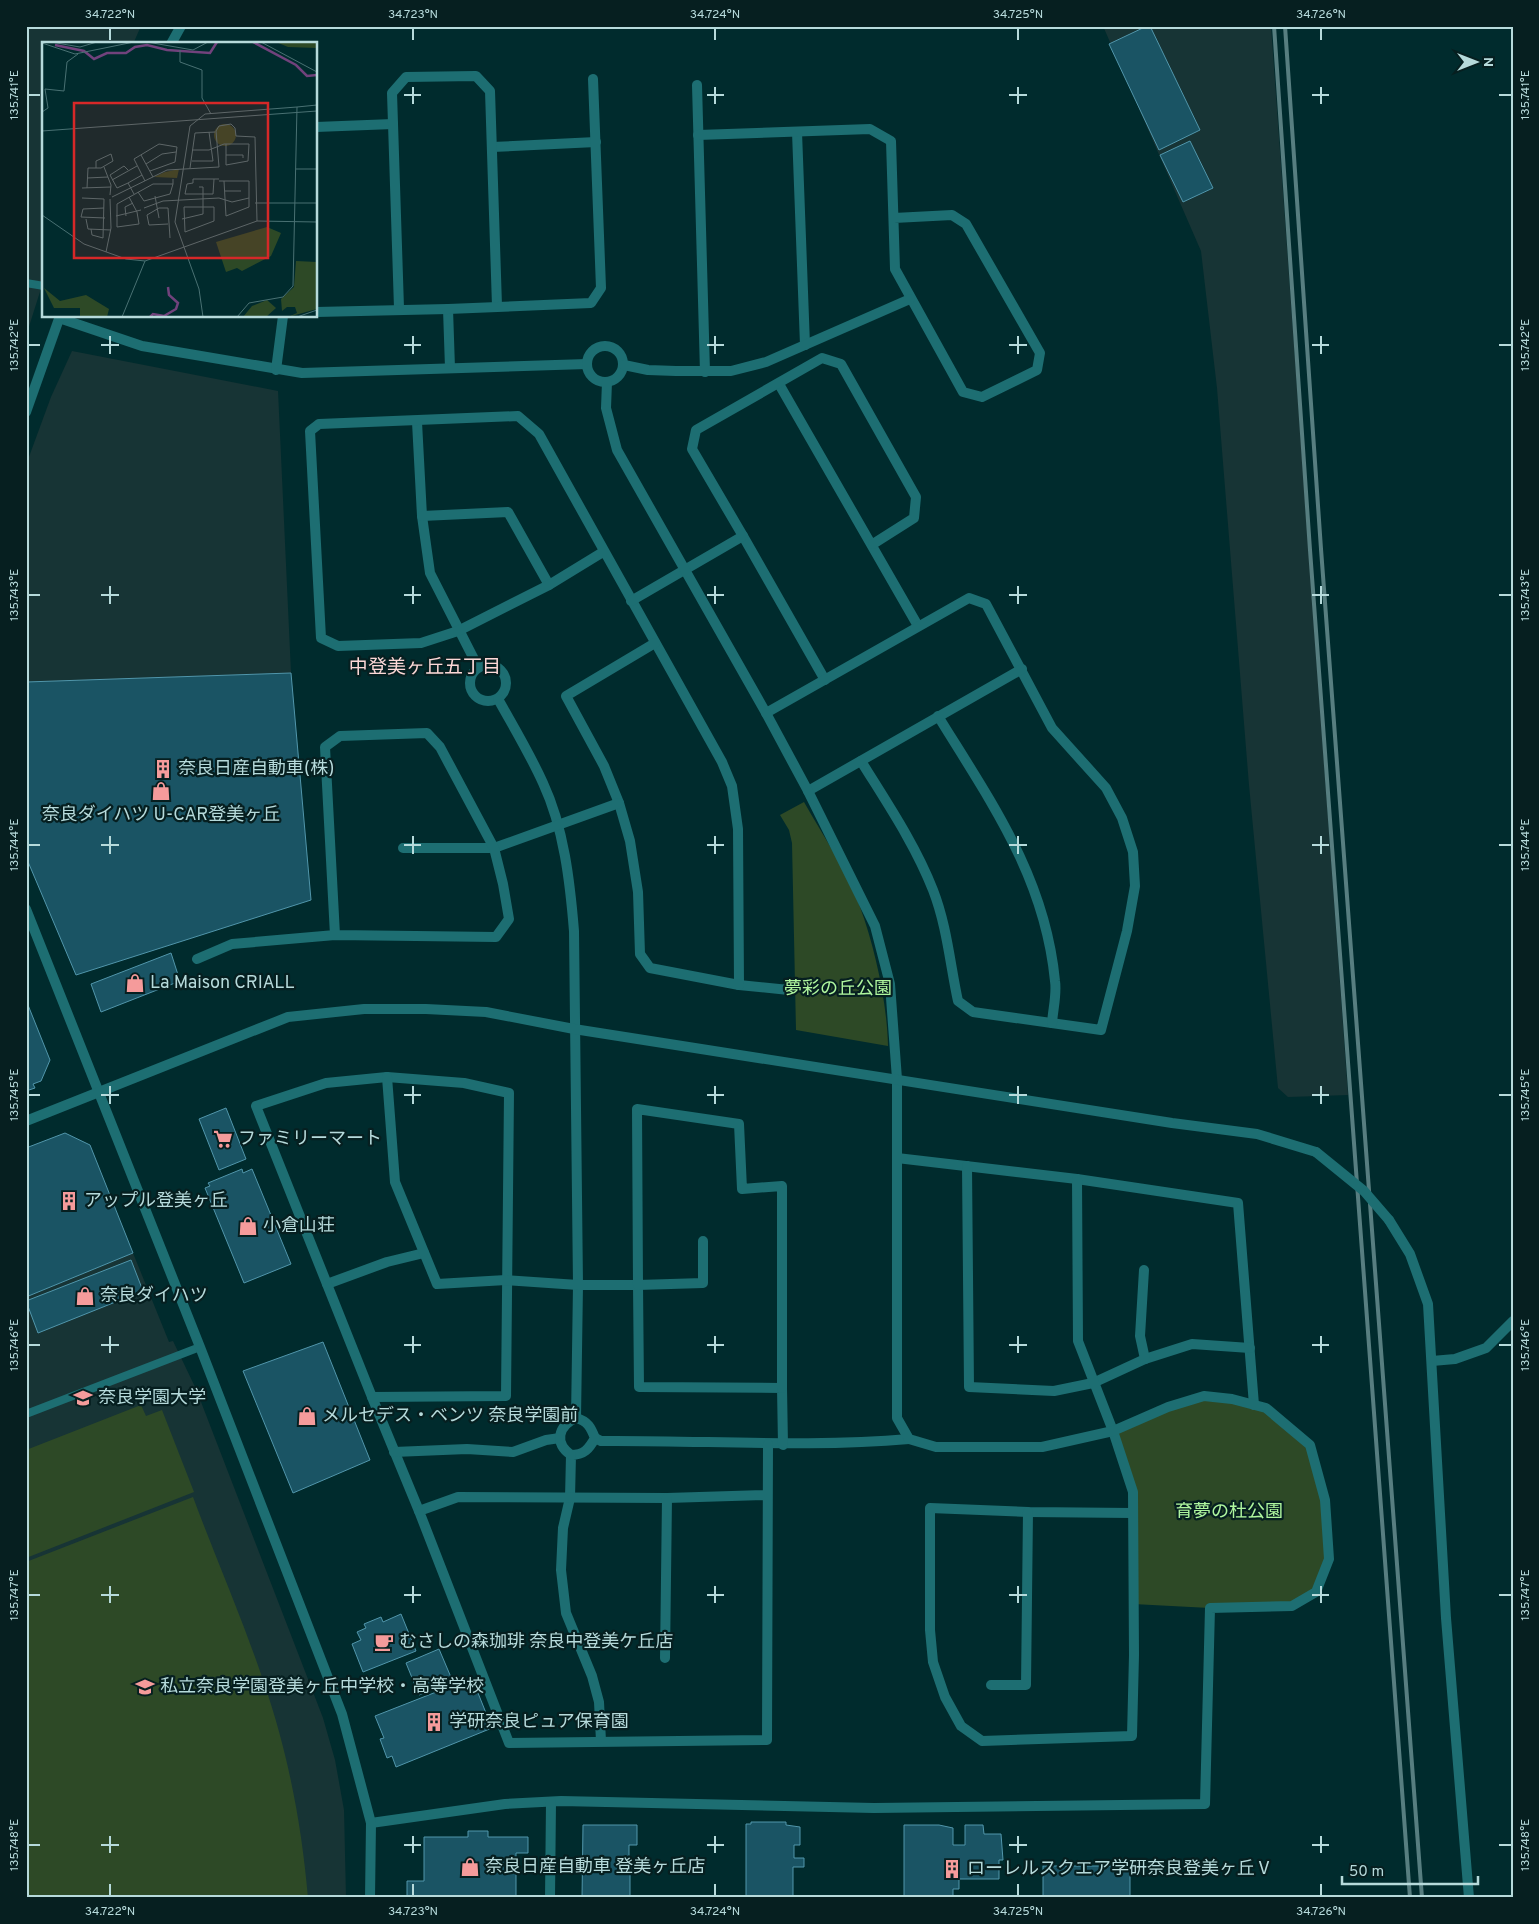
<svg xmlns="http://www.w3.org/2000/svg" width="1539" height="1924" font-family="Overpass,'Noto Sans JP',sans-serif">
<rect width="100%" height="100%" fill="#002b2d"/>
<g fill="#173435">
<polygon points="26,26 141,26 133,44 44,44 44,279 26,336"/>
<polygon points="1103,26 1271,26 1348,1095 1288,1097 1278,1088 1249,785 1217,388 1201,251"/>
<polygon points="72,351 278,391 291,673 26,682 26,465 51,397"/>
<polygon points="133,1253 169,1342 173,1341 196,1389 323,1718 335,1760 344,1810 346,1898 26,1898 26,1297"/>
</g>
<g fill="#2d4926">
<path d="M804,802C823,836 847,870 860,907C875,948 887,1002 888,1046L796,1030L792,843L789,830L780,815Z"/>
<polygon points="1204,1396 1266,1408 1310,1445 1325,1500 1329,1559 1316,1592 1292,1606 1210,1608 1133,1604 1133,1492 1113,1431"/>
<polygon points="141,1405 146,1416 162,1410 194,1492 26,1558 26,1450"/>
<path d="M193,1497C225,1583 265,1669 286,1759C297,1805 304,1851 308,1898H26V1562Z"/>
</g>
<g fill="#1a5464" stroke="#5196ab">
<polygon points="1147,26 1150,26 1200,130 1159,150 1109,44"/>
<polygon points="1190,141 1213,188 1183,202 1160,155"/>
<polygon points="291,673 311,900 76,975 26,857 26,682"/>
<polygon points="171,953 180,981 101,1012 91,984"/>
<polygon points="26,1000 50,1060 41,1081 33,1084 35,1088 26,1091"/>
<polygon points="226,1108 246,1159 219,1170 199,1119"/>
<polygon points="65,1133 90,1145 133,1253 26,1297 26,1148"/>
<polygon points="242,1169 243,1173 252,1169 291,1264 244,1283 205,1188 210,1186 208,1183"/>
<polygon points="131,1260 143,1291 38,1333 26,1301"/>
<polygon points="323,1342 370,1460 293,1493 243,1371"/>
<polygon points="401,1614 416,1651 363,1672 352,1644 361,1640 357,1632 366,1628 364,1624 381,1617 383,1622"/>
<polygon points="439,1649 453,1682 419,1695 406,1663"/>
<polygon points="472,1678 492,1728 396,1767 392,1756 387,1758 380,1739 384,1738 375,1716"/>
<polygon points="751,1822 786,1822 786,1825 800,1827 800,1845 794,1845 794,1858 804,1858 804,1867 793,1867 793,1898 746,1898 746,1824 751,1824"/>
<polygon points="583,1825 637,1825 637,1845 629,1845 629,1862 639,1862 639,1871 630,1871 630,1898 582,1898"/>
<polygon points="904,1825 939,1825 953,1828 953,1845 965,1845 965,1825 983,1825 984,1834 1001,1834 1003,1860 999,1860 999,1879 959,1879 959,1889 953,1889 953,1898 904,1898"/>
<polygon points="468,1831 488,1831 488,1837 528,1837 528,1853 516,1853 516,1898 407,1898 407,1881 424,1881 424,1837 468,1837"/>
<rect x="1043" y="1866" width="87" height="32"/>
</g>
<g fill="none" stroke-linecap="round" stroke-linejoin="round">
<g stroke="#1d6e72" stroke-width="8">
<polyline points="26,283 44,286"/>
<polyline points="26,1414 200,1347"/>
</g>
<g stroke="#1d6e72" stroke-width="10">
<polyline points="327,1284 387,1262 424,1253"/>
<polyline points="372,1397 419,1511"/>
<path d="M595,1438L601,1441C704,1440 806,1448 909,1439"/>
<polyline points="394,1452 467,1449 513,1452 546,1440 560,1438"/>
</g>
<g stroke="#1d6e72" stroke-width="10">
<polyline points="697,85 705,372"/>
<polyline points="316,127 393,124"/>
<polyline points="797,132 805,345"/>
<polyline points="698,135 870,129 891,141 895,269 963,392 982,397 1037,370 1040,353 966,224 952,215 894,218"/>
<polyline points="492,147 596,142"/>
<polyline points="399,308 392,93 406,77 476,76 490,91 497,306"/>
<polyline points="448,309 450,368"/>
<polyline points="316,312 448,309 591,303 601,288 593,79"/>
<polyline points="59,318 142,346 302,373 587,364"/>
<circle cx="605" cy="364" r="18"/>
<polyline points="624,365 648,370 676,371 731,371 766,362 910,299"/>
<polyline points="276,370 283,316"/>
<polyline points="779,384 918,626"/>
<polyline points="417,422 422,516 430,573 478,667"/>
<polyline points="422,516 508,512 549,585"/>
<polyline points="743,536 825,680"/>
<polyline points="603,552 549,585 458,631 421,643 338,646 321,638 310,431 319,424 518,416 539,434 722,762 732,786 738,829 739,985 789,990"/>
<polyline points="631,601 743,536 692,449 696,430 822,358 841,364 916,497 914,518 873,544"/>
<polyline points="655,643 566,696 604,766 619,803 630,841 638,892 640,954 650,968 739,985"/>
<circle cx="488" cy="683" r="18"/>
<path d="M498,699C513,726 530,754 543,783C564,828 570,882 574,931L578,1285L576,1418C588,1421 591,1428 595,1438C589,1449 584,1455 571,1455L570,1498L563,1528L561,1570L566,1613L592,1676L599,1702L601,1741"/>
<path d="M766,713L969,598L986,604L1052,728L1106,788L1122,818L1133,852L1135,886L1127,931L1101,1030L973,1012L958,1001C950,964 947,926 933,890C915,844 887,803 861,761"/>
<path d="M938,716C991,802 1045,877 1055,981C1057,994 1053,1009 1052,1023"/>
<polyline points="808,791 1022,669"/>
<polyline points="403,848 494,848 619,803"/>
<polyline points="197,959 232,944 335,935 496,937 509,919 503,884 494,848 440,747 427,733 340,736 325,747 335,935"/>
<polygon points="387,1077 464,1083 509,1093 506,1396 372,1397 256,1106 326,1083"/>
<polyline points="387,1077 395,1182 437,1284 506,1280 578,1285 638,1285 639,1387 782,1388 783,1445"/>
<polyline points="897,1158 1077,1179 1238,1203 1254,1405"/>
<polyline points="967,1166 969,1387 1054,1391 1093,1383 1145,1359 1192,1344 1250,1348"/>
<polyline points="1077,1179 1078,1341 1113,1431 1133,1492 1134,1655 1132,1736 982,1741 961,1726 945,1697 933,1662 930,1630 930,1508 1028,1512 1132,1513"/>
<polyline points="703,1241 703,1283 638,1285 637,1109 739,1124 742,1189 782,1186 782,1388"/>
<polyline points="1144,1270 1140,1336 1145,1359"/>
<polyline points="1432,1361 1455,1359 1486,1348 1513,1321"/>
<path d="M571,1455C554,1443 558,1426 576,1418"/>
<polyline points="767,1495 667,1498 458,1497 419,1511 509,1743 767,1740 768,1444"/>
<polyline points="665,1658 667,1498"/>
<polyline points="991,1685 1026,1685 1028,1512"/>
<polyline points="371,1823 505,1804 561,1801 874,1808 1205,1804 1210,1608 1292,1606 1316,1592 1329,1559 1325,1500 1310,1445 1266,1408 1232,1399 1204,1396 1168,1407 1113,1431 1042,1447 936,1447 909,1439 897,1418 897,1079 890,984 875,926 808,791 766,713 617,450 606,408 607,382"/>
<polyline points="550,1898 551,1802"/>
</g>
<g stroke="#1d6e72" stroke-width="10">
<polyline points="171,44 181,26"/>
<polyline points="26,412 60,316"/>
<polyline points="26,909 200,1347 342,1714 371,1823 370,1898"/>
<polyline points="26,1121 288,1017 364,1009 426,1009 486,1012 574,1029 1172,1123 1257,1134 1316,1152"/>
<polyline points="1389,1220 1410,1254 1428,1304 1446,1618 1469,1898"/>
</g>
<g stroke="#577e80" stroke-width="4">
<polyline points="1274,26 1310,550 1410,1898"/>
<polyline points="1285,26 1321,549 1422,1898"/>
</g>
<polyline stroke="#1d6e72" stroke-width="10" points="1316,1152 1364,1191 1389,1220"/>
</g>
<path fill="none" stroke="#b6dadb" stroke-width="2" d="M110,28V40M413,28V40M715,28V40M1018,28V40M1321,28V40M413,87V104M715,87V104M1018,87V104M1321,87V104M28,95H40M404,95H421M707,95H724M1009,95H1027M1312,95H1329M1499,95H1512M110,336V354M413,336V354M715,336V354M1018,336V354M1321,336V354M28,345H40M101,345H119M404,345H421M707,345H724M1009,345H1027M1312,345H1329M1499,345H1512M110,586V604M413,586V604M715,586V604M1018,586V604M1321,586V604M28,595H40M101,595H119M404,595H421M707,595H724M1009,595H1027M1312,595H1329M1499,595H1512M110,836V854M413,836V854M715,836V854M1018,836V854M1321,836V854M28,845H40M101,845H119M404,845H421M707,845H724M1009,845H1027M1312,845H1329M1499,845H1512M110,1086V1104M413,1086V1104M715,1086V1104M1018,1086V1104M1321,1086V1104M28,1095H40M101,1095H119M404,1095H421M707,1095H724M1009,1095H1027M1312,1095H1329M1499,1095H1512M110,1336V1353M413,1336V1353M715,1336V1353M1018,1336V1353M1321,1336V1353M28,1345H40M101,1345H119M404,1345H421M707,1345H724M1009,1345H1027M1312,1345H1329M1499,1345H1512M110,1586V1603M413,1586V1603M715,1586V1603M1018,1586V1603M1321,1586V1603M28,1595H40M101,1595H119M404,1595H421M707,1595H724M1009,1595H1027M1312,1595H1329M1499,1595H1512M110,1836V1853M413,1836V1853M715,1836V1853M1018,1836V1853M1321,1836V1853M28,1845H40M101,1845H119M404,1845H421M707,1845H724M1009,1845H1027M1312,1845H1329M1499,1845H1512M110,1884V1896M413,1884V1896M715,1884V1896M1018,1884V1896M1321,1884V1896"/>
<defs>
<g id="building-bare" transform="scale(1.5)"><path d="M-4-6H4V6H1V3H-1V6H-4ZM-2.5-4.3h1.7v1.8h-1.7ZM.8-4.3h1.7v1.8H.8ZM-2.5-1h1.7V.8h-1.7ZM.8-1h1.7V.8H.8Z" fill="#f59b9b" stroke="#061f20" stroke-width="2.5" paint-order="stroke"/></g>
<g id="shop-bare" transform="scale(1.5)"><path d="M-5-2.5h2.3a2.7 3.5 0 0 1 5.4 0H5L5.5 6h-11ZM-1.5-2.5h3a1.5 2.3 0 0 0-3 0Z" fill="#f59b9b" stroke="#061f20" stroke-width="2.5" paint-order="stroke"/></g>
<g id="supermarket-bare" transform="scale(1.5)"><path d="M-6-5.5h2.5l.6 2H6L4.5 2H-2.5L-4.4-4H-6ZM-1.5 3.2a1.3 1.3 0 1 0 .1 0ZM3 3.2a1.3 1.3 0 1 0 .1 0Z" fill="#f59b9b" stroke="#061f20" stroke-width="2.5" paint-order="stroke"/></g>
<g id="university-bare" transform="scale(1.5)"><path d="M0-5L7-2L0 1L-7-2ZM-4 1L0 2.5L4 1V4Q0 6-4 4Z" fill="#f59b9b" stroke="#061f20" stroke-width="2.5" paint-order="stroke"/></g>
<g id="cafe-bare" transform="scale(1.5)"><path d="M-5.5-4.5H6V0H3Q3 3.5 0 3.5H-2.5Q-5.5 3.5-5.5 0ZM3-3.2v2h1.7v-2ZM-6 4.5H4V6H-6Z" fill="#f59b9b" stroke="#061f20" stroke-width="2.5" paint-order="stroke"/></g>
<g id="school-bare" transform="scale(1.5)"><path d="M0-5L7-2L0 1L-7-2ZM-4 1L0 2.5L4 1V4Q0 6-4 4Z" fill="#f59b9b" stroke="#061f20" stroke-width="2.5" paint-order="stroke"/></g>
</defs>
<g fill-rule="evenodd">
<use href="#building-bare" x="163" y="769"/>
<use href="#shop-bare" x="161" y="791"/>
<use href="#shop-bare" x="135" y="983"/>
<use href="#supermarket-bare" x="223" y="1139"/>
<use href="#building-bare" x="69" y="1201"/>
<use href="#shop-bare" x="248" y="1226"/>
<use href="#shop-bare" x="85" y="1296"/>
<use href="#university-bare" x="83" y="1398"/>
<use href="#shop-bare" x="307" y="1416"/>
<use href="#cafe-bare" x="384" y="1642"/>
<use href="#school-bare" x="145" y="1687"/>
<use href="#building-bare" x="434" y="1722"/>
<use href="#shop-bare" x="470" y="1867"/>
<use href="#building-bare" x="952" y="1869"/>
</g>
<g text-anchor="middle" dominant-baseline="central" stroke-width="4.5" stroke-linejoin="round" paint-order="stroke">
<g font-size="18" fill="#b6dadb" stroke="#061f20" text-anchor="start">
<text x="178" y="769">奈良日産自動車(株)</text>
<text x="161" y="815" text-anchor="middle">奈良ダイハツ U-CAR登美ヶ丘</text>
<text x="150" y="983">La Maison CRIALL</text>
<text x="238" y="1139">ファミリーマート</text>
<text x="84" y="1201">アップル登美ヶ丘</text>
<text x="263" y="1226">小倉山荘</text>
<text x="100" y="1296">奈良ダイハツ</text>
<text x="98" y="1398">奈良学園大学</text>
<text x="322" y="1416">メルセデス・ベンツ 奈良学園前</text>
<text x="399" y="1642">むさしの森珈琲 奈良中登美ケ丘店</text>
<text x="160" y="1687">私立奈良学園登美ヶ丘中学校・高等学校</text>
<text x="449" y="1722">学研奈良ピュア保育園</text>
<text x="485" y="1867">奈良日産自動車 登美ヶ丘店</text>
<text x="967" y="1869">ローレルスクエア学研奈良登美ヶ丘Ⅴ</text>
</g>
<g font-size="18" fill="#aff69e" stroke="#061f20">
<text x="838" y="989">夢彩の丘公園</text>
<text x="1229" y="1512">育夢の杜公園</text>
</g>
<g font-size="19" fill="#fcd8d7" stroke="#061f20">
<text x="425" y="668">中登美ヶ丘五丁目</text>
</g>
</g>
<g transform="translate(42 42)">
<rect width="275" height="275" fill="#002b2d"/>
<path d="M234,0H275V6L246,5ZM172 93a11 11 0 1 1 22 0a11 11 0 1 1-22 0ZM137,127L135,136L112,135L123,130ZM225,185L239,191L229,214L200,229L195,226L184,230L174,200ZM254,219L275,220V267L246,275L255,271L253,265H245L240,269L239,257L252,245ZM2,246L18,259L44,253L67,267L65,275H38V266H12ZM225,258L234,266L224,275H201L210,264Z" fill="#2d4926"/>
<path fill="none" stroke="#71427c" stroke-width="2.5" d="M211,0L254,23L265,34L275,33M13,3L42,9L52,17L65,11H84L93,5L105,3L125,8L168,11L175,0M108,275L111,272L122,274L134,267L136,261L127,253L126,245"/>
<path fill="none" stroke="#497173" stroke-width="1" d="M9,0L38,5L55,0M105,0L151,8L166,0M219,0L275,30M0,1L33,12L92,0M138,8V20L160,28V56L169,72M0,70L6,66L3,47L22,49L25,20L36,12M0,89L275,69M150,108H167L182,102H207L206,119L184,123V102M99,113L111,135M184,113H201V116M150,119H171L167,90M104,122L120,112L134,110M62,125L69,143L68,153M148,126L153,91L173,90M254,127H275M86,128L82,124L68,133L75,146L86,141L92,152M45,136L66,135M70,138L95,124M103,139L92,117L117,102L135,105L133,120L108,129M177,139H207V165L184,174L182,139M86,141L100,133M157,145H161V152H143L145,142L151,141V137H172M40,146L69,145M45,146L46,126H59L71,119L69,112L54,119V126M183,149H199M96,150L102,159L128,152L131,142M113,154L117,176M70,155L125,128L177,125L174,89L177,84L189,82L193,86L194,94L213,95L215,179M87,155L95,170L97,182L75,185V162L111,142H131V137M40,156L62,157L61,196L50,193L49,187M213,161H275M142,165H172V179L143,190ZM62,166L41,167L39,175L63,176M102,166L121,159L177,156L190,160L207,156M0,173L42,202L84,217L103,219L215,179L275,180M74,174L99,168M84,174L83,165L91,161M44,177L46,187L69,188M140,177L161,172V152H171L172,137H177M126,182L107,183L105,173L117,166H126L128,196M64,210L69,186L68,157M80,275L103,219M161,275L157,247L133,180L148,84L163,72L255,65M195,275L207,261L241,255L251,244L255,65L275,63M255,275L275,268"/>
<path fill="#d62828" fill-opacity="0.15" stroke="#d62828" stroke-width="2.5" d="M32,61H226V216H32Z"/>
<rect width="275" height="275" fill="none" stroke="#b6dadb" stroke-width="2.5"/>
</g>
<rect width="1539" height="1924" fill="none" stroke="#061f20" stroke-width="55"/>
<g transform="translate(1476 62) rotate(90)" stroke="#061f20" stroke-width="4" paint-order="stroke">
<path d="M0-4L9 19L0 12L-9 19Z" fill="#b6dadb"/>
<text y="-8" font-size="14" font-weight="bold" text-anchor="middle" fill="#b6dadb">N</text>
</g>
<path d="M1342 1876v8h136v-8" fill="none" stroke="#b6dadb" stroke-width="2.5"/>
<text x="1349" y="1876" font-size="15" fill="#b6dadb" stroke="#061f20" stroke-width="4" paint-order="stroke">50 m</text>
<rect x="28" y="28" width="1484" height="1868" fill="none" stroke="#b6dadb" stroke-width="2"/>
<g font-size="12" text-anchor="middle" fill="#b6dadb">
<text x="110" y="18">34.722°N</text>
<text x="413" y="18">34.723°N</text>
<text x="715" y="18">34.724°N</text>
<text x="1018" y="18">34.725°N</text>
<text x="1321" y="18">34.726°N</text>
<text transform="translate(1525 95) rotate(-90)" y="4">135.741°E</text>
<text transform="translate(14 95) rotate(-90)" y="4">135.741°E</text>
<text transform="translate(1525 345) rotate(-90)" y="4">135.742°E</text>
<text transform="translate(14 345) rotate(-90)" y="4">135.742°E</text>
<text transform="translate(1525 595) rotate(-90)" y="4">135.743°E</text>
<text transform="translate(14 595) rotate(-90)" y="4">135.743°E</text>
<text transform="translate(1525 845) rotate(-90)" y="4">135.744°E</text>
<text transform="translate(14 845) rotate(-90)" y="4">135.744°E</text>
<text transform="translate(1525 1095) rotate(-90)" y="4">135.745°E</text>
<text transform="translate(14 1095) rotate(-90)" y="4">135.745°E</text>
<text transform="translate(1525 1345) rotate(-90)" y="4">135.746°E</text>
<text transform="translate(14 1345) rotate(-90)" y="4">135.746°E</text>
<text transform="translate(1525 1595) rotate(-90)" y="4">135.747°E</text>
<text transform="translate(14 1595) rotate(-90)" y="4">135.747°E</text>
<text transform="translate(1525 1845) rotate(-90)" y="4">135.748°E</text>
<text transform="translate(14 1845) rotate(-90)" y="4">135.748°E</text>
<text x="110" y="1915">34.722°N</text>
<text x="413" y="1915">34.723°N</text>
<text x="715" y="1915">34.724°N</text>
<text x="1018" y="1915">34.725°N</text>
<text x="1321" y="1915">34.726°N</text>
</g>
</svg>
